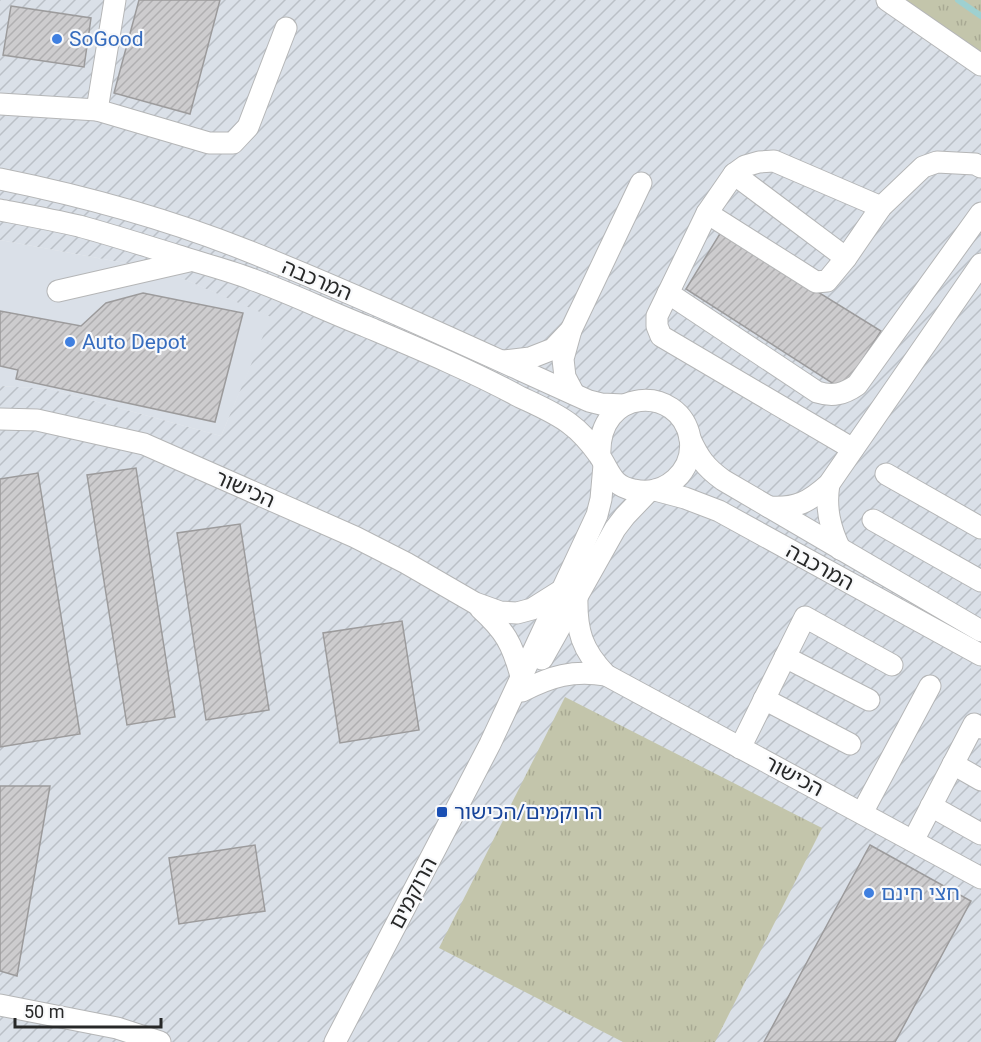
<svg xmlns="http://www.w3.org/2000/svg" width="981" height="1042" font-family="Roboto,'Noto Sans Hebrew',sans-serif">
<defs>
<pattern id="industrial-furrows" width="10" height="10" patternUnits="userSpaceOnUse" patternTransform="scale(1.5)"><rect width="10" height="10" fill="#dae0e8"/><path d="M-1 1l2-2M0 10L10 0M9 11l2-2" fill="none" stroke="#bbc0c7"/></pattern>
<pattern id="grass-tufts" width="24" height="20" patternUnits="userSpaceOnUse" patternTransform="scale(1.5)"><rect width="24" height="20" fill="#c3c5ab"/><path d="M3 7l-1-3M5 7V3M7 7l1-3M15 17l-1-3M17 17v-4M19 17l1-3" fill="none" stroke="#a8a993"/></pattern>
<pattern id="building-hatch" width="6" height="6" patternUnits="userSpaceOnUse" patternTransform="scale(1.5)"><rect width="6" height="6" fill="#cdccce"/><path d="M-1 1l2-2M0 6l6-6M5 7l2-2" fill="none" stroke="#b0afb1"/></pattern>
</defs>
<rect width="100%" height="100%" fill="#ebeced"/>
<polygon fill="#dae0e8" points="0,240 163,270 272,317 221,436 50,389 0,386"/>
<polygon fill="url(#industrial-furrows)" points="0,0 899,0 981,57 981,1042 0,1042 0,386 50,389 221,436 271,317 163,270 0,240"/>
<g fill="url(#grass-tufts)">
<polygon points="904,0 981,0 981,52"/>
<polygon points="565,697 822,828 715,1042 623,1042 439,948"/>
</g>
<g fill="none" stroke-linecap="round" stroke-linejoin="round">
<polyline stroke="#9ed0d0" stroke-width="6" points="958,0 981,16"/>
</g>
<g fill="url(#building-hatch)" stroke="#9c9b9c" stroke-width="1.5">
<polygon points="139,0 220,0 190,114 114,93"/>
<polygon points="11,6 91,18 84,67 3,55"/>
<polygon points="721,232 881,331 843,390 686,289"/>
<polygon points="143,293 243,313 215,422 16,379 18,370 0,366 0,311 81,326 106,303"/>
<polygon points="136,468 175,717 127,725 87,475"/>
<polygon points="38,473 80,734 0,747 0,479"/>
<polygon points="240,524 269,710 206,720 177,533"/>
<polygon points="402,621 419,730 340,743 323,633"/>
<polygon points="0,786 50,786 17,976 0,971"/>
<polygon points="255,845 265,911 179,924 169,858"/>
<polygon points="870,845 971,901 895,1042 764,1042"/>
</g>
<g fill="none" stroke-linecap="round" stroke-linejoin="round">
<g stroke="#b5b6b7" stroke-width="23">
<g id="minor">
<polyline points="887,0 981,65"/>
<polyline points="0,104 97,110 115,0"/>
<polyline points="97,110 209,143 233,143 248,127 286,28"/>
<polyline points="734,174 846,258 881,207 923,167 937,162 975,164 981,167"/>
<path d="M0,179C84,196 168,219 248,251C363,297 476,350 589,401L601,404L624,405"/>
<path d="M0,210C26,215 53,220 79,226C112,235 146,246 179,256C203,264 228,270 251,279C290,293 327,311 365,326C417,348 470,370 520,397C537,405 556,413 570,424C581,432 591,444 599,455C610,471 611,486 634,490C665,497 695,471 690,438C680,384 596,386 600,457"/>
<polyline points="707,213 816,282 827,281 846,258"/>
<polyline points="58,291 189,261"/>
<path d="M668,293L817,392C833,397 844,394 857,385L981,213"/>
<polyline points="504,361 530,358 553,349 571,330"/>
<polyline points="574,394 565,377 563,359 571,330 641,183"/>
<polyline points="0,419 37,420 144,444 355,537 406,563 475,603 500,612 517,613 532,609 559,592"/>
<path d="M690,439C699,458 705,467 723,480L981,631"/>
<polyline points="853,449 661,336 657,326 657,316 707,213 734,174 745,166 759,162 774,161 881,207"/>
<polyline points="886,474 981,528"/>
<path d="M829,484C825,508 830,528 840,549"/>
<polyline points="655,490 685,498 719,511 981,655"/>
<path d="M769,507C796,509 809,502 829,484L981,264"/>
<polyline points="873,520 981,581"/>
<path d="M577,596C576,631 582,650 606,675L981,878"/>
<path d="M480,608C505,631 512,643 521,676"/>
<polyline points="785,657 869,700"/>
<polyline points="542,659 615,529 625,516 648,492"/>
<path d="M522,691C552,676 572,670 606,675"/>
<polyline points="764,699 850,744"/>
<polyline points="740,748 805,617 892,665"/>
<polyline points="953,764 981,780"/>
<polyline points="931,806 981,834"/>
<polyline points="862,813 930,686"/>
<polyline points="913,841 974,724 981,728"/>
<polyline points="0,1005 117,1028 160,1042"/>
<polyline points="335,1042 490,744 597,515 601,499 604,465"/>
</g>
</g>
<use href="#minor" stroke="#fff" stroke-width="21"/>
</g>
<g fill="#3f7fe0" stroke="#f8f9fb" stroke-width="2">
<circle cx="57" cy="39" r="6"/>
<circle cx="70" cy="342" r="6"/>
<circle cx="869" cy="893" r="6"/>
</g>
<rect fill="#1a4fb4" stroke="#f8f9fb" stroke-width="2" x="436" y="806" width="12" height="12" rx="3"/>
<g text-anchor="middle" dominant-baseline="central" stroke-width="4.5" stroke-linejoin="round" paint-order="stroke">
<g font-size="21" fill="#366cbe" stroke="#f8f9fb" text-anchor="start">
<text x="69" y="39">SoGood</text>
<text x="82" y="342">Auto Depot</text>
<text x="881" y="893">חצי חינם</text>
</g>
<g font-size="21" fill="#272828" stroke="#f8f9fb">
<text transform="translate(317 280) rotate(23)">המרכבה</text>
<text transform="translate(245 489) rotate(24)">הכישור</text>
<text transform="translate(820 567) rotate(29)">המרכבה</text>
<text transform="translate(794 776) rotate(28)">הכישור</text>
<text transform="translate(413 893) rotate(-62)">הרוקמים</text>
</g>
<g font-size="21" fill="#164399" stroke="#f8f9fb" text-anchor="start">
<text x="454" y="812">הרוקמים/הכישור</text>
</g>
</g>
<path d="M15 1018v9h146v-9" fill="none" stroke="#272828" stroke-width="3"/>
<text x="24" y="1018" font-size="18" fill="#272828" stroke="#f8f9fb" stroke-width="4.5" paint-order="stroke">50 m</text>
</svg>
